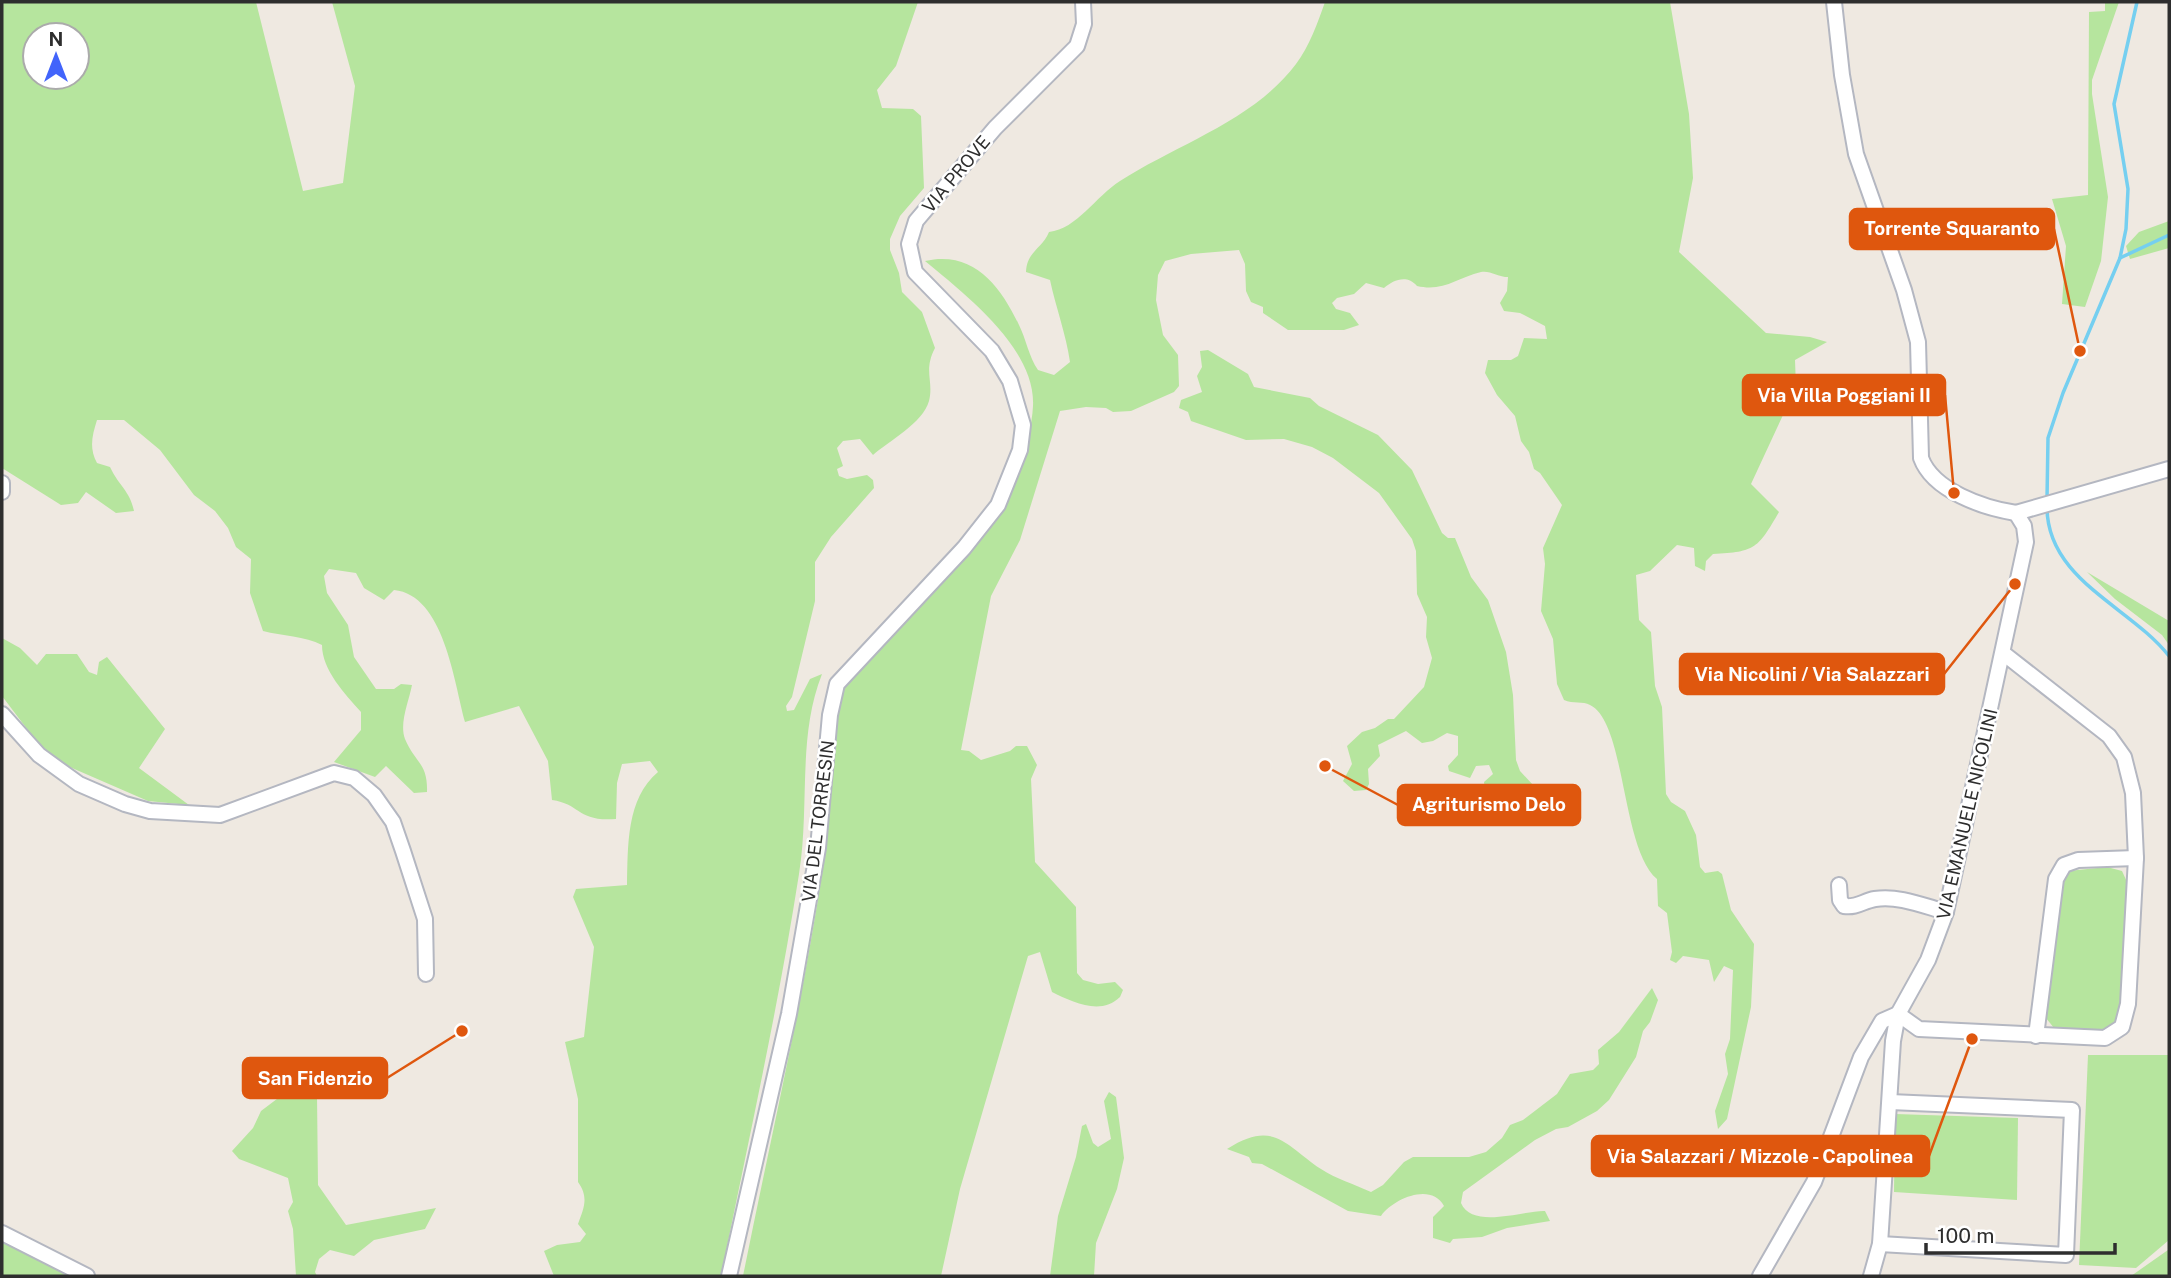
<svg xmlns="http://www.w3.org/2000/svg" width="2171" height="1278" font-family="'Public Sans',sans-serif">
<rect width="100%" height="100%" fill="#efe9e1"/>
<g fill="#b6e59e" fill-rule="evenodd">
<path d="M2,2H256L303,191L343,183L355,86L332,2H918L896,66L877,90L882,108L913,109L921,116L924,188L900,216L890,239V250L899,273L902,292L922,312L935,348C923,371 934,381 929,401C923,423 889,441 873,455L860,439L843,441L837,448L843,466L837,469L839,476L847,479L867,475L873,480L874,488L831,537L815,562V601L792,697L786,706L787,711L794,710L810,679L822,674C797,737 810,807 799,874C778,1009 748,1142 721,1276H554L544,1251L557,1245L580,1242L586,1234L578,1224C584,1208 589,1197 578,1182V1099L565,1042L584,1037L594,947L573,897L576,889L627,885C628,846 626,799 658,772L650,761L622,764L617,783L616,819C577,822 581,804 552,800L548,761L519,706L465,722C454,682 444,595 394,590L384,600L364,588L356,573L329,569L324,576L327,593L348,625L354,657L376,689H394L401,684L412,685C409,701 399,723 405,739C415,763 428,763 427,792L414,793L386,766L375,777L334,762L361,730V712C345,694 322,670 322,645C305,636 282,636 263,631L250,593L251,559L236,547L228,528L215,511L194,495L160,450L124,420H97C92,436 89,448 97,463L110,467C119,486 130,491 134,511L116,513L86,492L78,503L61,505L2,468ZM35,35H77V77H35Z"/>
<path d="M1325,2H1670L1689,114L1693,178L1679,252L1766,333L1810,337L1827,342L1795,360L1796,387L1751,484L1779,512C1758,548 1756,552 1713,554L1706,561L1705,571L1695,566L1694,548L1677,545L1650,571L1636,575L1639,620L1651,632L1655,686L1662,707L1666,794L1671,802L1685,811L1696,835L1700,867L1705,873L1718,871L1722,874L1731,910L1754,944L1751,1007L1727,1119L1718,1129L1715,1111L1728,1074L1725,1054L1730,1039L1733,970L1724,966L1714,982L1709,960L1683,956L1676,963L1670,960L1672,952L1667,913L1658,906L1657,879C1621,849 1626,722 1590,705C1583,701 1573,704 1564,700L1557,684L1553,639L1541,611L1545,564L1543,548L1562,505L1540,473L1534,469L1529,452L1521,441L1515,416L1497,395L1485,373L1488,360H1511L1518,356L1524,338L1547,339L1545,326L1520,313L1504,311L1500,303L1507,291L1508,277C1499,277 1489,270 1481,272C1457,278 1443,292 1417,286C1407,274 1393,280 1384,288L1366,283L1354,294L1337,298L1332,303L1336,309L1350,313L1359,325L1344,330H1288L1263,313V307L1251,302L1246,291L1245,264L1239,250L1191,254L1165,261L1158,275L1156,300L1163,335L1178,355L1179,386L1174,392L1131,411L1113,412L1106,408L1086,407L1060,411L1020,540L991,596L961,750L969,751L981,760L1010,751L1016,746H1027L1037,765L1031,779L1035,862L1076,907L1077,973L1083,980L1098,984L1115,982L1123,990L1120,997C1101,1016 1072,1002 1052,992L1040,952L1028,956L960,1189L941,1276H743C770,1141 802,1005 823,868C832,808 819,732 843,676C853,653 875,633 892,614C945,559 1029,488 1033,406C1036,349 966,295 925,261C973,250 1000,285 1019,325C1026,339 1029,357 1038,370L1054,375L1070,362C1066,334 1056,308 1050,280L1026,272C1027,251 1042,249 1049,232C1077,229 1096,196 1120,181C1177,144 1253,121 1296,64C1309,47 1318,22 1325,2Z"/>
<polygon points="2105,2 2119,2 2092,80 2092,94 2108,197 2101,261 2085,307 2062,304 2066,246 2052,199 2088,195 2089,12 2105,11"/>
<polygon points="2169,221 2169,248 2130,259 2126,246 2139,232"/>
<polygon points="1208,350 1248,374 1254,387 1310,398 1319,406 1378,435 1412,470 1442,533 1448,538 1455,538 1471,577 1488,600 1506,652 1513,695 1516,760 1520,771 1534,786 1528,791 1512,791 1509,802 1503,806 1486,799 1484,782 1493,774 1489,765 1476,766 1470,778 1449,771 1448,766 1458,755 1458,736 1447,733 1433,741 1422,743 1406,731 1378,745 1380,756 1368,769 1369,784 1366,790 1354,791 1343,781 1352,764 1347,746 1362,732 1375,728 1388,719 1394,719 1424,687 1432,658 1426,637 1427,617 1417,594 1416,551 1412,539 1379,493 1333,458 1312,447 1284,439 1246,440 1191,421 1188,412 1179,408 1181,400 1202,392 1197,376 1202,367 1200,351"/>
<polygon points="2087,572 2169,621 2169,645 2162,635 2115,599"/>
<polygon points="2,638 20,648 37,665 46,654 77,654 89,672 97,675 99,662 107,657 165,729 139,768 189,805 148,801 49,758 2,696"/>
<path d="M2107,867L2122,871L2127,882L2119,1016C2110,1039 2075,1033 2054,1028L2046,1018V1006L2063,879L2068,871Z"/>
<path d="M1652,988L1658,1000L1650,1022L1643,1031L1636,1057L1609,1100L1597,1111L1568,1127L1556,1129L1535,1140L1463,1192L1461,1203C1472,1230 1525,1210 1545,1211L1550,1221L1507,1228L1482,1237L1453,1239L1450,1243L1433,1238V1217L1444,1206C1431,1182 1393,1199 1381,1216L1348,1211L1262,1164L1252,1163L1249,1157L1227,1149C1274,1119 1285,1145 1321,1169C1336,1179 1354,1184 1371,1192L1383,1185L1404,1162L1413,1157H1469L1486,1152L1502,1138L1510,1125L1523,1120L1557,1094L1570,1074L1593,1070L1599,1064L1598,1050L1619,1032Z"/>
<polygon points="2088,1055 2169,1055 2169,1240 2136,1268 2079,1265"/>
<polygon points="326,1068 339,1068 343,1081 317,1095 318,1185 346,1225 436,1208 425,1229 374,1240 354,1256 330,1250 319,1259 315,1272 317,1276 296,1276 293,1229 288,1211 293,1202 288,1178 239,1159 232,1151 253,1128 261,1111 306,1077"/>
<polygon points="1109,1092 1116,1097 1124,1158 1117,1189 1096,1243 1094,1276 1050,1276 1058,1216 1076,1157 1082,1126 1086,1124 1093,1143 1098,1147 1111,1139 1104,1101"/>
<polygon points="1895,1114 2018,1118 2017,1200 1894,1192"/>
<polygon points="2,1242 71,1276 2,1276"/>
<polygon points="2168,1250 2169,1276 2131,1276"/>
</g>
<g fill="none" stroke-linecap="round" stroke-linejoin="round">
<g stroke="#75cff0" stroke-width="3.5">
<polyline points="2120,258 2169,235"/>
<polyline points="2047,499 2048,438 2063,393 2120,258 2126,229 2128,189 2114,104 2137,2"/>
<path d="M2047,507C2047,580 2131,607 2169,656"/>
</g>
<g stroke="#b4b7c1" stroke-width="18">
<g id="minor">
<path d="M1834,2L1842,75L1856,154L1904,290L1918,342L1921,458C1933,491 1984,508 2016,513"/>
<polyline points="2,483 2,492"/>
<polyline points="2016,513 2169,469"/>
<polyline points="2,714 39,755 79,784 125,804 150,811 220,815 334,773 354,778 374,795 393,822 403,851 425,919 426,974"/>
<path d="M1839,885L1840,900L1844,906C1857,908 1863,901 1875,899C1898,895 1924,906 1946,912"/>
<polyline points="1898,1014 1919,1029 2105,1038 2122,1027 2128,1004 2136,858 2133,793 2124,757 2109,736 2003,653"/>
<polyline points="2036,1036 2056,879 2064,865 2078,860 2136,858"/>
<polyline points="2,1233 87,1276"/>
<polyline points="1880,1244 2066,1255 2072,1110 1890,1102"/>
<polyline points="729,1276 789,1014 818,848 830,715 837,684 964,548 998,505 1020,450 1023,425 1010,381 992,351 915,272 909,244 916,221 995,128 1077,46 1084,24 1083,2"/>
<polyline points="1760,1276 1814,1182 1861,1057 1882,1021 1898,1014"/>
<polyline points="1871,1276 1880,1244 1893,1041 1898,1014 1928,960 1946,912 2026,542 2024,526 2016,513"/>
</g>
</g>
<use href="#minor" stroke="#fff" stroke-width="14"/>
</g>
<g text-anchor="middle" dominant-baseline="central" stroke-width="5" stroke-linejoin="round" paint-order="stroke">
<g font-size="18" fill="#2e2e2e" stroke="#fff">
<text transform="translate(956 174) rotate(-50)">VIA PROVE</text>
<text transform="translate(1967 814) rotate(-77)">VIA EMANUELE NICOLINI</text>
<text transform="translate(818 821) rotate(-83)">VIA DEL TORRESIN</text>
</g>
</g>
<path fill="none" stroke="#df570e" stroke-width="2.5" d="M2080 351L2054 229M1954 493L1945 395M2015 584L1944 674M1325 766L1398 805M462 1031L387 1078M1972 1039L1929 1156"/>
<g fill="#df570e" stroke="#fff" stroke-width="2.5">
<circle cx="2080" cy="351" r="7"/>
<circle cx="1954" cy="493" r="7"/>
<circle cx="2015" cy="584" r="7"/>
<circle cx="1325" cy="766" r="7"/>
<circle cx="462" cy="1031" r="7"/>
<circle cx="1972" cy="1039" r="7"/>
</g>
<g fill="#df570e" stroke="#df570e" stroke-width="2.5">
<rect x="1850" y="209" width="204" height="40" rx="7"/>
<rect x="1743" y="375" width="202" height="40" rx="7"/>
<rect x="1680" y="654" width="264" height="40" rx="7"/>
<rect x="1398" y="785" width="182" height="40" rx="7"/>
<rect x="243" y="1058" width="144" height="40" rx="7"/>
<rect x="1592" y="1136" width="337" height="40" rx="7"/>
</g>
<g font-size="19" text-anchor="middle" font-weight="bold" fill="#fff">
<text x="1952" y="235">Torrente Squaranto</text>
<text x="1844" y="402">Via Villa Poggiani II</text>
<text x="1812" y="681">Via Nicolini / Via Salazzari</text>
<text x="1489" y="811">Agriturismo Delo</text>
<text x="315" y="1085">San Fidenzio</text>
<text x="1760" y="1163">Via Salazzari / Mizzole - Capolinea</text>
</g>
<rect width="2171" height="1278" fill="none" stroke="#2e2e2e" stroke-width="7"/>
<g transform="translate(56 56)"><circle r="33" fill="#ffffff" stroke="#ababab" stroke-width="2"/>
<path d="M0-5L12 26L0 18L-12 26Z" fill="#4264fb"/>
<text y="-10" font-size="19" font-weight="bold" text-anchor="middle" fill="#2e2e2e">N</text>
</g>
<path d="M1926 1243v10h189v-10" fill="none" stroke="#2e2e2e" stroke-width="3.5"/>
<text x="1937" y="1243" font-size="21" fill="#2e2e2e" stroke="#ffffff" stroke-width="5" paint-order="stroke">100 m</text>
</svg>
